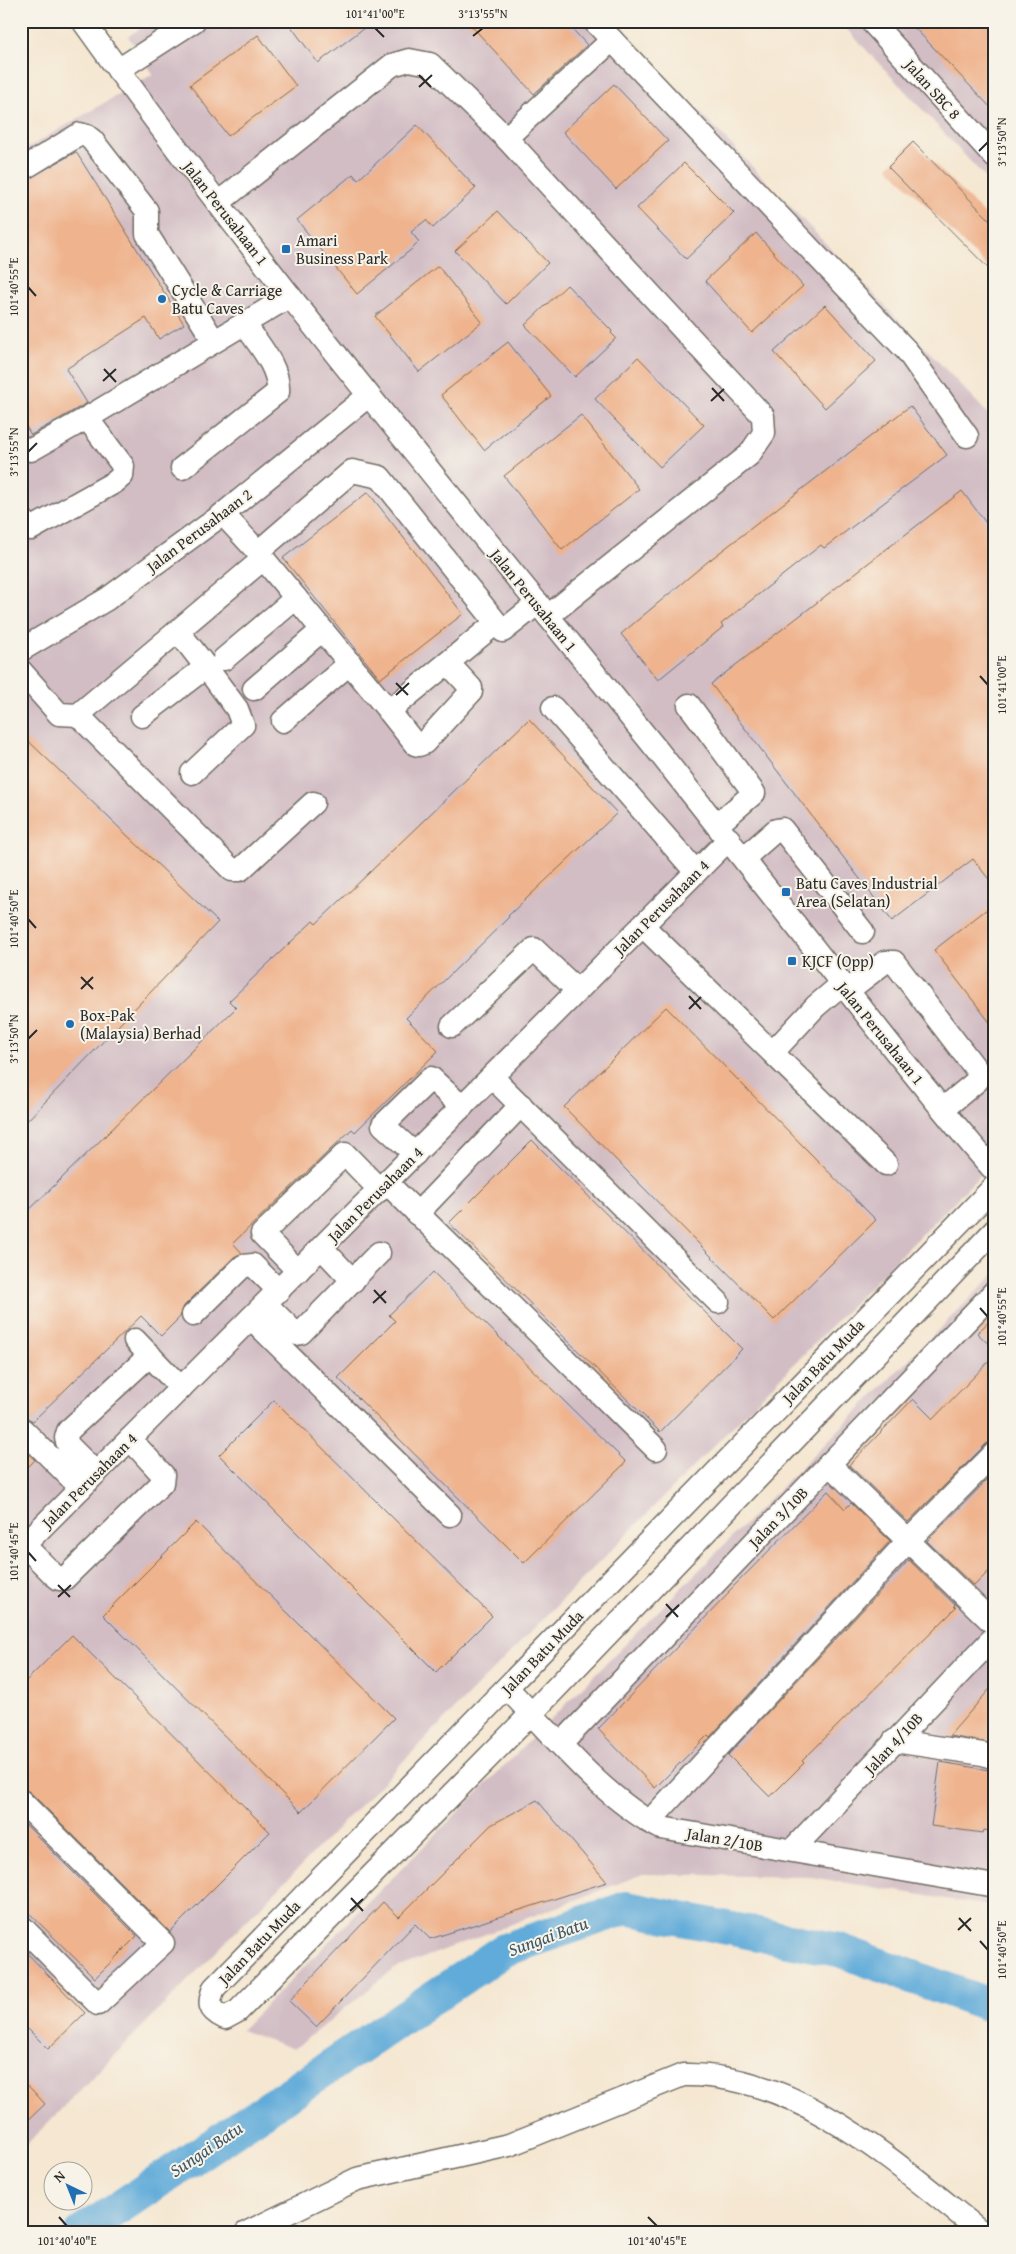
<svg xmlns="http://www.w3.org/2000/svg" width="1016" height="2254" font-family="'Gentium Book Plus',serif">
<rect width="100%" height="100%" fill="#f7f3e8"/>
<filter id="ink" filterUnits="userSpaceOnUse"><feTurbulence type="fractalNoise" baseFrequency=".02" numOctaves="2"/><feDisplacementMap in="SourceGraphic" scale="10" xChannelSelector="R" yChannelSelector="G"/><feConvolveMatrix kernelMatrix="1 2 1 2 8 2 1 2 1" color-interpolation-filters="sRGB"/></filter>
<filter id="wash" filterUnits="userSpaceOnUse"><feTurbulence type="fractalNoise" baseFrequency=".0096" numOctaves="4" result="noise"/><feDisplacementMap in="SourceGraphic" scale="20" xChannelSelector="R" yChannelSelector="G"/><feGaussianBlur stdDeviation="1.12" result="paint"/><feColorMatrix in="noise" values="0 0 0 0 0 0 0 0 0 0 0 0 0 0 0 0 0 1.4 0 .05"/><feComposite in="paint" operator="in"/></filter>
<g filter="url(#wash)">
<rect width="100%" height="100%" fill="#f5e7d1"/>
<g fill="#d2bdc5">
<polygon points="153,21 613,21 995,421 995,1160 21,2150 21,152 153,74 128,36"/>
<polygon points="839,21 995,21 995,188 908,94"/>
<polygon points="995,1273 995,1907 811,1877 643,1874 394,1969 294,2049 241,2030"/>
</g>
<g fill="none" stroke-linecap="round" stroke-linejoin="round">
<polyline stroke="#61abd9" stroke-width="34" points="81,2233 504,1950 626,1908 839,1950 995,2007"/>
</g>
<g id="blocks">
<g fill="#efb38d">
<polygon points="287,21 373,21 318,63"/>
<polygon points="467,21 565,21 587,45 534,94"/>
<polygon points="908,21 995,21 995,112"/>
<polygon points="258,35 296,86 228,136 190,85"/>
<polygon points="614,84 668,141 616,189 563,132"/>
<polygon points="417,125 476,188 433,228 426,220 411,232 419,242 413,248 357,294 297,220 353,174 358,180"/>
<polygon points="913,142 995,225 995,275 888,167"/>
<polygon points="76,152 184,324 159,339 146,318 66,369 87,403 31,435 21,418 21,183"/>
<polygon points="684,163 734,213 686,259 637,208"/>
<polygon points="498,211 548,263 506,304 455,251"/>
<polygon points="756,233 803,286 752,333 705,281"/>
<polygon points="438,266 482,322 419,372 375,316"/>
<polygon points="567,285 612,331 611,333 616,338 575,377 525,325"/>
<polygon points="825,305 876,361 825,408 774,352"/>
<polygon points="508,342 551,396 484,450 441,395"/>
<polygon points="638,357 704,425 660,467 595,399"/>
<polygon points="910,406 947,455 824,548 821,545 721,624 723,627 658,680 621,634 706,563"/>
<polygon points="581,415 639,489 562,550 504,476"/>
<polygon points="962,491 995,535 995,887 973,859 892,921 711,684"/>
<polygon points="368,492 463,614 380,679 283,558"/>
<polygon points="529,719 617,813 508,916 509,917 406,1018 438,1051 355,1132 352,1129 233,1243 242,1253 234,1257 184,1306 180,1317 161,1336 141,1316 33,1421 27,1418 21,1417 21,1218 236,1008 229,1001 313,921 316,924"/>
<polygon points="21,734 218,922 21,1127"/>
<polygon points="995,903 995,1029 934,950"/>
<polygon points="666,1007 876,1220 774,1320 564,1107"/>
<polygon points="532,1140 742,1349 660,1432 449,1223"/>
<polygon points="433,1272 626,1462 524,1563 338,1378 395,1321 389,1315"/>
<polygon points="995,1316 995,1350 977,1333"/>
<polygon points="995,1355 995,1440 986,1444 908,1522 849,1465 913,1399 933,1419"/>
<polygon points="274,1400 492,1616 436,1672 219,1455"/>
<polygon points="21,1447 35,1460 21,1474"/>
<polygon points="995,1472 995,1565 974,1586 927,1541"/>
<polygon points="828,1491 845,1509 851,1503 890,1541 710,1737 708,1735 655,1788 598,1729 729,1593 728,1592"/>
<polygon points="196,1522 394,1718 301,1812 103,1615"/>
<polygon points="909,1560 955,1605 954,1606 956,1608 802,1761 804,1763 770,1797 728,1755"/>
<polygon points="72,1635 270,1832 170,1932 30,1792 21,1788 21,1686"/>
<polygon points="995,1683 995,1744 949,1736"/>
<polygon points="940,1762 995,1771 995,1832 984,1830 983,1833 931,1826"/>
<polygon points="537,1800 607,1882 430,1939 415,1924 316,2027 289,2001 383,1902 399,1917 491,1825"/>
<polygon points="21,1820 137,1936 95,1978 21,1905"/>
<polygon points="21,1947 85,2013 48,2049 21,2022"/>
<polygon points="21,2078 45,2104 21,2127"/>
</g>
</g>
</g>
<g filter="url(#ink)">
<use href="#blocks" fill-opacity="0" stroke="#726d65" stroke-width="1"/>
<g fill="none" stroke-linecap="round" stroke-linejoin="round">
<g stroke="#726d65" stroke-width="25">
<g id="minor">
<path d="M83,21C263,273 463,511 658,751C738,851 816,952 896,1052C929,1092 960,1133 995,1171"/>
<polyline points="594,21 907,351 967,436"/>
<polyline points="871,21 995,157"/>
<polyline points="118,70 194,21"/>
<polyline points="506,138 612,40"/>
<polyline points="21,170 80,134 87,136 92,140 147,211 147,234 214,341"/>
<polyline points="218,203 392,65 409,60 430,64 506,138 763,416 764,433 749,455 548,616"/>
<polyline points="21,447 31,450 87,418"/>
<path d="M182,468L278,392C280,367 257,343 244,323"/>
<polyline points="223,514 258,552"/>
<polyline points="21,518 31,529 115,482 122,476 123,466 87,418 290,296"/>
<polyline points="496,623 389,711 258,552 352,471 380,477 503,631 538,603"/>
<polyline points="21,650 107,599 223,514 368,396"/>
<polyline points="224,659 296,598"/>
<polyline points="21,671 59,714 78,715 263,559"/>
<polyline points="254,689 322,630"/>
<polyline points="689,705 754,793 717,825"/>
<polyline points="553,708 696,872"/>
<polyline points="389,711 415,744 419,745 424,743 471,692 471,688 448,663"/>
<polyline points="78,715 232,870 240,870 313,803"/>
<polyline points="142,716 206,667 178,631"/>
<polyline points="283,721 350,663"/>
<polyline points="192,773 243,725 237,709 206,667"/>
<polyline points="744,858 776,830 782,829 863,932"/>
<polyline points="642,925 886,1164"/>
<polyline points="847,991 885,962 894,962 979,1073 978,1080 943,1109"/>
<polyline points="452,1026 534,949 577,990"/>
<polyline points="773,1052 816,1006 842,984"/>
<polyline points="492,1077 718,1302"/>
<polyline points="415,1154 383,1125 431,1078 462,1107"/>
<polyline points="387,1183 656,1449"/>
<path d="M995,1186L214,1988C208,2004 208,2010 225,2018L238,2011L532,1713L995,1230"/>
<polyline points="417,1214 521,1105"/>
<polyline points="322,1248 353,1281"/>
<polyline points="298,1271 262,1234 345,1154 380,1190"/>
<polyline points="266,1304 296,1334 301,1333 379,1253"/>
<polyline points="193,1315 243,1266 253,1265 279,1291"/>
<polyline points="251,1318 450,1515"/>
<polyline points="135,1340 181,1388"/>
<polyline points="23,1430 81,1488"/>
<polyline points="829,1464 995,1625"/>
<polyline points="96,1473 68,1445 66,1438 68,1431 150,1355"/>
<polyline points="24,1545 54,1575 59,1579 64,1579 162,1483 163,1475 130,1439"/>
<polyline points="21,1548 729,839"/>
<path d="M507,1688C553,1735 604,1799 661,1828L995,1886"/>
<polyline points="894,1741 983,1754 995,1758"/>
<polyline points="561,1744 995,1291"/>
<polyline points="21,1801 163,1943 98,2004 21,1926"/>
<polyline points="649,1822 908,1541 995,1453"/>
<polyline points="792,1850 995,1636"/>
<path d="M246,2233L357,2179L509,2145L683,2075C799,2072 898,2166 983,2233"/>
</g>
</g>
<use href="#minor" stroke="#fff" stroke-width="22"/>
</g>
</g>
<path fill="none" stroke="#2b2b2b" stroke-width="2" d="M375,28L384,37M473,36L483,28M419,75L431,87M419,87L432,75M979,151L988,142M28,287L36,296M104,369L116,382M103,381L116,369M712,388L724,401M711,401L724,389M28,452L37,443M980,676L988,685M396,683L408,695M396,695L409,683M28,919L36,928M81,977L93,989M81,989L93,977M689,996L701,1009M689,1009L701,997M28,1039L37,1030M374,1290L386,1303M373,1303L386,1291M980,1308L988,1317M28,1552L36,1561M58,1585L70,1597M58,1597L71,1585M666,1604L678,1617M666,1617L679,1605M351,1898L363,1911M350,1911L363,1899M959,1918L971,1931M958,1930L971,1918M980,1941L988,1950M59,2217L67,2226M648,2217L657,2226"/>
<g fill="#1f6fb2" stroke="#f7f3e8" stroke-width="2">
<rect x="281" y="244" width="10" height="10" rx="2.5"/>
<circle cx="162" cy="299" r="5"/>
<rect x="781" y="887" width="10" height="10" rx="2.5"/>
<rect x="787" y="956" width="10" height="10" rx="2.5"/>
<circle cx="70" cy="1024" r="5"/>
</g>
<g text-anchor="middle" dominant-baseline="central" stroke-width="4" stroke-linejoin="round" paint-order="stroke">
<g font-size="16" fill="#2b2b2b" stroke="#f7f3e8">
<text transform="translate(933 89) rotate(48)">Jalan SBC 8</text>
<text transform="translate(226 213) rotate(52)">Jalan Perusahaan 1</text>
<text transform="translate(199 530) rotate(-37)">Jalan Perusahaan 2</text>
<text transform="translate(534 600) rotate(51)">Jalan Perusahaan 1</text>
<text transform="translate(661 907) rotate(-45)">Jalan Perusahaan 4</text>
<text transform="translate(881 1033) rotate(51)">Jalan Perusahaan 1</text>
<text transform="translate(375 1194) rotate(-45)">Jalan Perusahaan 4</text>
<text transform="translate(823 1361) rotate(-46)">Jalan Batu Muda</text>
<text transform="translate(89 1480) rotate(-45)">Jalan Perusahaan 4</text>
<text transform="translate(778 1517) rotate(-46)">Jalan 3/10B</text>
<text transform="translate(542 1652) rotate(-46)">Jalan Batu Muda</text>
<text transform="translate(893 1743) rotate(-47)">Jalan 4/10B</text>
<text transform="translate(725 1839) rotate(10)">Jalan 2/10B</text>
<text transform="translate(259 1942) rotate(-46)">Jalan Batu Muda</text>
</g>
<g font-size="16" fill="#2b2b2b" stroke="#f7f3e8" text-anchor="start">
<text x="296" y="240">Amari<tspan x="296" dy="18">Business Park</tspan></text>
<text x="172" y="290">Cycle &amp; Carriage<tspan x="172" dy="18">Batu Caves</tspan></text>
<text x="796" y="883">Batu Caves Industrial<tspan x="796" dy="18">Area (Selatan)</tspan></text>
<text x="802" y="961">KJCF (Opp)</text>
<text x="80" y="1015">Box-Pak<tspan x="80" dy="18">(Malaysia) Berhad</tspan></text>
</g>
<g font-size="18" font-style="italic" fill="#3e5868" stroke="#f7f3e8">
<text transform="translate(548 1936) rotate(-20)">Sungai Batu</text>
<text transform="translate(206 2149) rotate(-34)">Sungai Batu</text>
</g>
</g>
<rect width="1016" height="2254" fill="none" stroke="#f7f3e8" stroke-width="55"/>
<g transform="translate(68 2186) rotate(317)"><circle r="24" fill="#f7f3e8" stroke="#a5a39c"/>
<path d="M0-4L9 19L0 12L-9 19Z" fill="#1f6fb2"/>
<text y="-8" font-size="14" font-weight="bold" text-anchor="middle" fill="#2b2b2b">N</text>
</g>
<rect x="28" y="28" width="960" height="2198" fill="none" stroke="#2b2b2b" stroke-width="2"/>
<g font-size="12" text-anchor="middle" fill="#2b2b2b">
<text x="375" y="18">101°41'00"E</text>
<text x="483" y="18">3°13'55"N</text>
<text transform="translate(1002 142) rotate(-90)" y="4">3°13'50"N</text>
<text transform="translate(14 287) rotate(-90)" y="4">101°40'55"E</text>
<text transform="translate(14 452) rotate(-90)" y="4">3°13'55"N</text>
<text transform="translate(1002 685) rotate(-90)" y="4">101°41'00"E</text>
<text transform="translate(14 919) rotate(-90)" y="4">101°40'50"E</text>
<text transform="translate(14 1039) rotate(-90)" y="4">3°13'50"N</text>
<text transform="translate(1002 1317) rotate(-90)" y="4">101°40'55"E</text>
<text transform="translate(14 1552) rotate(-90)" y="4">101°40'45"E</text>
<text transform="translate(1002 1950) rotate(-90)" y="4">101°40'50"E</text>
<text x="67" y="2245">101°40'40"E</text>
<text x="657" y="2245">101°40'45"E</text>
</g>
</svg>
